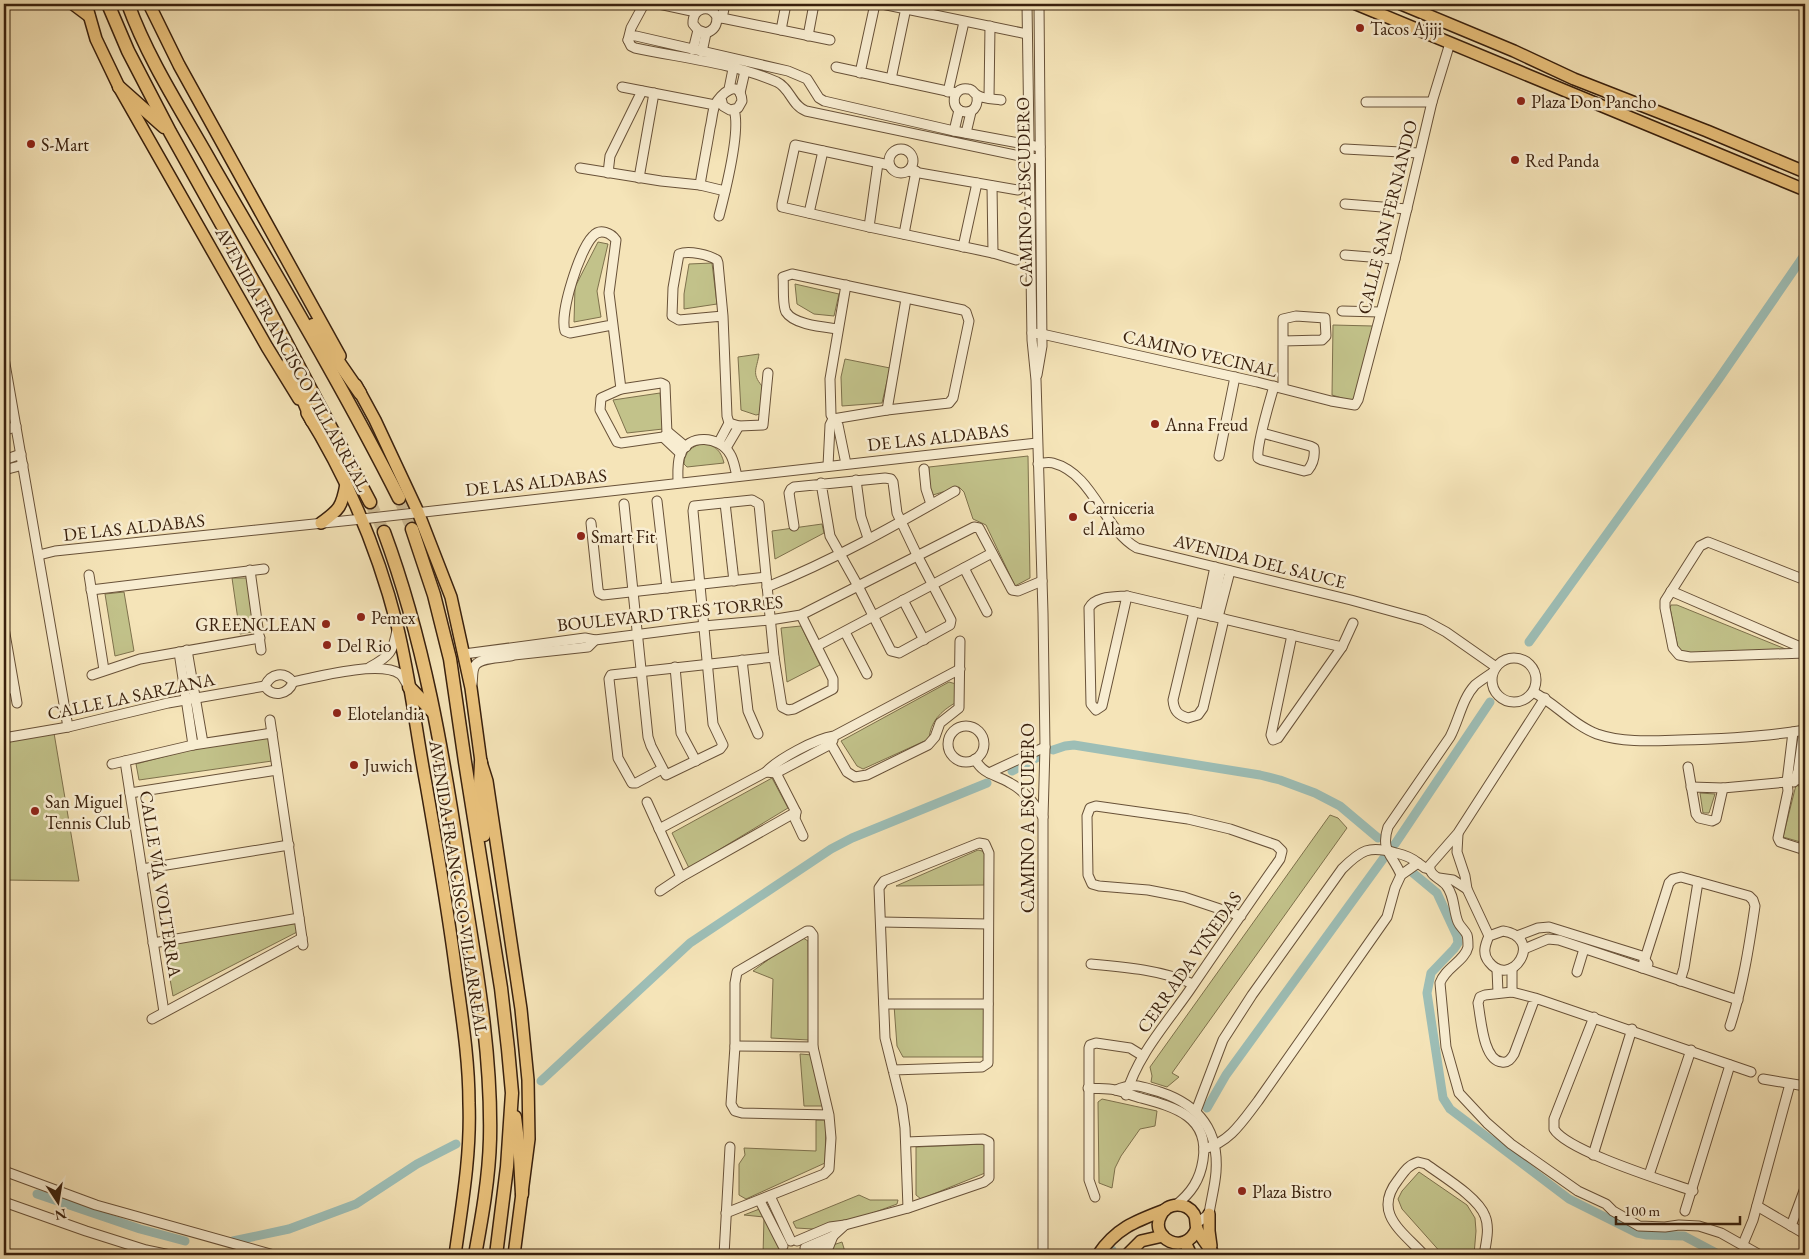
<svg xmlns="http://www.w3.org/2000/svg" width="1809" height="1259" font-family="'EB Garamond',serif">
<rect width="100%" height="100%" fill="#f5e4b8"/>
<filter id="stains"><feTurbulence type="fractalNoise" baseFrequency=".004" numOctaves="4"/><feColorMatrix values="0 0 0 0 .2 0 0 0 0 .09 0 0 0 0 .02 0 0 0 .5 -.17"/></filter>
<radialGradient id="worn" r=".72"><stop offset=".6" stop-color="#630" stop-opacity="0"/><stop offset="1" stop-color="#630" stop-opacity=".3"/></radialGradient>
<g fill="#c2c28a" stroke="#7e714c">
<polygon points="598,242 608,244 597,291 601,317 574,322 575,287"/>
<polygon points="712,263 717,304 684,309 684,294 689,264"/>
<polygon points="795,284 839,294 834,316 814,314 797,304"/>
<polygon points="1333,325 1373,326 1355,402 1332,395"/>
<path d="M759,354C757,369 751,373 762,386L760,414L756,415L741,410L738,357Z"/>
<polygon points="845,359 890,368 882,403 842,406 841,377"/>
<polygon points="660,393 663,429 627,433 613,400"/>
<path d="M704,443C716,446 721,451 724,463L687,467L684,464C684,452 692,446 704,443Z"/>
<polygon points="1028,456 1030,578 1015,586 986,525 973,519 964,492 959,487 933,495 930,489 929,467"/>
<polygon points="822,524 824,533 775,559 772,531"/>
<polygon points="232,578 249,578 258,631 240,634"/>
<polygon points="124,592 134,651 115,656 105,594"/>
<polygon points="1671,605 1677,605 1788,650 1679,653 1670,608"/>
<polygon points="801,626 820,665 787,682 781,628"/>
<path d="M949,682L956,684L955,703C941,711 930,722 929,739L863,769L857,766L841,741Z"/>
<polygon points="54,733 79,881 4,880 4,742"/>
<polygon points="269,736 272,761 139,780 136,764 204,746"/>
<polygon points="772,778 788,808 689,868 672,833"/>
<polygon points="1796,785 1805,788 1804,843 1783,837"/>
<polygon points="1700,793 1715,794 1709,813 1703,813"/>
<polygon points="1330,815 1338,818 1347,828 1172,1073 1179,1077 1167,1087 1151,1082 1152,1076 1150,1067"/>
<polygon points="978,850 986,852 984,885 896,886"/>
<polygon points="298,923 299,931 173,996 164,945"/>
<polygon points="800,936 808,941 809,1027 810,1037 809,1040 771,1038 773,979 753,971"/>
<polygon points="894,1005 985,1006 986,1057 903,1057 897,1046"/>
<polygon points="800,1054 813,1055 826,1106 804,1106"/>
<polygon points="1102,1099 1157,1111 1155,1126 1140,1129 1121,1156 1115,1168 1112,1188 1099,1183 1098,1102"/>
<polygon points="816,1120 826,1120 825,1163 746,1199 739,1195 739,1164 745,1155 744,1148 816,1151"/>
<polygon points="985,1144 985,1173 921,1199 916,1195 916,1147"/>
<polygon points="1419,1172 1467,1205 1475,1218 1476,1231 1474,1255 1443,1255 1402,1209 1398,1199 1402,1191"/>
<polygon points="859,1195 870,1200 898,1200 897,1204 819,1233 813,1229 796,1228 793,1222"/>
<polygon points="762,1208 781,1246 781,1255 763,1255 764,1217 744,1215"/>
<polygon points="842,1242 846,1255 816,1255 818,1250"/>
</g>
<g fill="none" stroke-linecap="round" stroke-linejoin="round">
<g stroke="#9dbeb6" stroke-width="9">
<polyline points="1529,642 1718,380 1805,254"/>
<polyline points="1053,750 1065,746 1074,745 1260,775 1280,780 1315,793 1340,806 1378,838"/>
<polyline points="1012,771 1038,757"/>
<polyline points="1395,844 1490,702"/>
<polyline points="1413,873 1437,893 1457,936 1458,943 1454,949 1431,973 1427,993 1443,1098 1450,1109 1569,1199 1637,1233 1647,1235 1684,1236 1720,1255"/>
<polyline points="541,1081 690,943 831,849 852,838 987,783"/>
<polyline points="1207,1108 1226,1075 1383,859"/>
<polyline points="4,1184 6,1185"/>
<polyline points="37,1194 140,1229 185,1241"/>
<polyline points="233,1241 289,1229 356,1204 417,1164 456,1144"/>
<polyline points="1108,1255 1112,1250"/>
</g>
<g stroke="#cfbd96" stroke-width="12" stroke-dasharray="12 6" stroke-linecap="butt">
<polyline points="399,498 412,529"/>
<polyline points="370,502 384,532"/>
</g>
<g stroke="#685138" stroke-width="11">
<g id="minor">
<polyline points="659,4 696,12"/>
<polyline points="882,4 1027,34"/>
<polyline points="1027,4 1032,340 1036,380 1043,613 1045,747 1043,818 1043,1255"/>
<path d="M717,17C717,26 714,30 706,33L698,30L693,24C692,8 710,3 717,17L830,40"/>
<polyline points="722,18 725,4"/>
<polyline points="781,30 786,4"/>
<polyline points="808,36 814,4"/>
<polyline points="628,40 631,28 644,4"/>
<polyline points="693,50 698,30"/>
<polyline points="702,52 706,33"/>
<polyline points="836,67 956,93"/>
<polyline points="860,73 875,4"/>
<polyline points="891,79 906,8"/>
<polyline points="622,87 715,105"/>
<polyline points="729,89 734,64"/>
<polyline points="948,92 964,22"/>
<polyline points="740,93 745,71"/>
<path d="M977,95C978,103 976,112 966,112C949,112 951,86 968,89C973,89 973,93 977,95C983,99 994,99 1001,100"/>
<polyline points="989,98 990,26"/>
<polyline points="1366,102 1432,102"/>
<polyline points="954,131 959,110"/>
<polyline points="966,133 971,112"/>
<polyline points="1345,149 1419,153"/>
<circle cx="901" cy="161" r="12"/>
<path d="M1040,159L1029,158L806,111C792,106 790,88 777,82C733,63 682,58 635,48L631,46L628,40L631,36H636L788,71L807,79L819,98L824,101L954,131L1040,147"/>
<polyline points="889,165 795,145 782,204 782,207 869,227 993,253 1016,260"/>
<polyline points="580,168 661,181 700,185 725,191"/>
<polyline points="908,171 1018,190"/>
<polyline points="608,173 610,156 642,91"/>
<polyline points="639,178 654,93"/>
<path d="M700,185C703,166 707,147 710,128C712,121 712,112 715,105C720,94 740,77 742,101L738,108L730,110L723,106L721,98"/>
<polyline points="992,186 993,253"/>
<polyline points="1345,204 1407,209"/>
<polyline points="809,213 823,151"/>
<path d="M719,216C725,193 741,130 734,110"/>
<polyline points="869,227 878,163"/>
<polyline points="904,234 916,171"/>
<polyline points="963,247 977,183"/>
<polyline points="1345,255 1395,259"/>
<polyline points="846,285 830,379 831,415 838,425 846,464"/>
<polyline points="1342,311 1380,312"/>
<path d="M612,325L570,333L565,331C559,313 580,249 593,236C600,228 611,233 616,240L609,293L621,389"/>
<polyline points="1032,333 1042,334 1257,382 1331,401 1355,405 1358,400 1395,259 1432,102 1450,43"/>
<polyline points="4,358 68,727"/>
<polyline points="1037,375 1042,346 1039,4"/>
<polygon points="661,383 665,385 667,434 663,437 621,443 617,442 600,410 601,398 621,389"/>
<polyline points="1283,388 1283,319 1296,316 1325,318 1326,336 1322,340 1283,341"/>
<polyline points="887,410 906,299"/>
<path d="M833,419L887,410L949,403L953,398L969,321L966,312L963,310L792,274L783,277C784,285 782,305 786,312C794,325 824,327 838,329"/>
<polyline points="729,423 739,426 763,425 768,373"/>
<polyline points="4,431 16,426"/>
<polyline points="668,432 686,447"/>
<path d="M1262,433L1310,446L1314,448C1315,456 1313,464 1308,470L1304,471L1262,460L1258,458C1256,445 1270,401 1274,386"/>
<polyline points="663,437 681,454"/>
<path d="M719,442L729,423L727,416L723,316L718,263L717,260C709,255 689,250 679,254L673,288L672,316L679,320L723,316"/>
<polyline points="726,448 739,426"/>
<polyline points="1219,456 1235,377"/>
<polyline points="4,460 21,454"/>
<path d="M1038,464C1042,463 1049,462 1053,463C1094,474 1103,529 1137,548L1351,600L1424,620L1446,632L1496,667"/>
<polyline points="828,466 830,425 833,419"/>
<polyline points="924,469 926,489 931,504"/>
<polyline points="4,470 23,465"/>
<polyline points="856,480 861,517 868,538"/>
<path d="M678,482C678,474 677,464 680,455C688,433 720,436 730,454C734,460 735,469 737,476"/>
<polyline points="657,501 667,588"/>
<polyline points="725,503 734,581"/>
<polyline points="624,504 648,737 651,746 666,775 720,749 723,745 713,724 693,511 694,506 752,500 759,504 774,657 782,707 788,710 794,709 833,689 833,679 801,615"/>
<polyline points="591,523 598,589 599,593 603,595 766,577"/>
<polyline points="794,526 789,493 791,489 794,487 885,478 891,479 893,482 897,513 917,555 951,620 950,625 899,653 891,651 858,586 830,536 821,483"/>
<polyline points="39,555 55,551 362,519 1037,443"/>
<polyline points="964,568 987,612"/>
<polyline points="250,570 261,650"/>
<polyline points="89,575 104,670"/>
<polyline points="1805,580 1708,542 1700,546 1665,601 1665,608 1673,648 1679,655 1690,657 1805,653"/>
<path d="M767,587C832,561 894,526 955,491"/>
<polyline points="91,590 264,569"/>
<polyline points="1671,591 1805,649"/>
<path d="M1127,596L1102,706L1096,710L1091,704L1089,608C1095,596 1114,597 1127,596Z"/>
<polyline points="1127,596 1342,647"/>
<polyline points="903,600 924,640"/>
<path d="M1194,612L1173,700C1174,711 1178,715 1188,718L1198,715L1203,708L1224,619"/>
<polyline points="1205,614 1215,567"/>
<polyline points="1211,616 1221,569"/>
<polyline points="1218,617 1230,571"/>
<polyline points="4,628 17,703"/>
<polyline points="845,632 867,674"/>
<polyline points="1292,635 1271,735 1273,740 1278,738 1342,647 1353,623"/>
<polyline points="817,646 992,553"/>
<polyline points="187,650 203,743"/>
<polyline points="179,652 193,745"/>
<polyline points="464,654 585,638 595,640 704,626 770,620 801,615 974,527 979,528 1012,590 1018,591 1042,581"/>
<circle cx="1514" cy="680" r="22"/>
<polyline points="742,660 748,711 758,734"/>
<path d="M370,667C390,656 393,652 397,630"/>
<polyline points="675,667 681,733 696,761"/>
<polyline points="92,675 140,659 260,638"/>
<path d="M293,682C316,677 380,660 400,674C403,676 406,683 408,686"/>
<path d="M472,684C473,679 472,673 474,668C477,656 503,659 514,655L588,647L595,640"/>
<path d="M265,686C272,698 288,695 293,682"/>
<path d="M265,686C271,673 284,671 293,682"/>
<polyline points="4,690 14,688"/>
<path d="M1533,692C1555,703 1573,725 1597,734C1623,743 1652,741 1680,740C1722,739 1764,737 1805,730"/>
<path d="M1545,698L1458,833L1430,865C1428,875 1440,878 1446,885C1455,896 1453,910 1458,922C1460,927 1465,930 1467,935C1468,938 1468,943 1468,947C1465,961 1445,968 1440,983L1446,1047L1459,1093L1487,1123L1511,1144L1578,1191L1606,1204L1613,1211L1639,1226L1665,1227L1679,1225L1699,1226L1721,1233L1760,1255"/>
<polyline points="270,720 303,945"/>
<circle cx="966" cy="744" r="18"/>
<polyline points="1793,732 1787,782 1788,791 1778,838 1780,842 1805,850"/>
<polyline points="4,738 68,727 168,703 265,686"/>
<polyline points="831,744 847,772 855,777 867,775 928,745 935,737 940,723 959,708 960,641"/>
<path d="M975,759C983,775 996,774 1010,783C1025,791 1034,803 1043,817"/>
<polyline points="125,761 164,1012"/>
<polyline points="112,764 193,745 272,733"/>
<polyline points="1688,767 1696,814 1699,818 1712,821 1716,819 1723,788"/>
<polyline points="662,769 636,783 632,783 618,758 609,679 611,675 774,657"/>
<polyline points="766,772 776,773 831,744 833,740"/>
<polyline points="776,773 796,812 795,819 803,836"/>
<polyline points="989,773 1045,747"/>
<polyline points="1794,782 1798,771 1804,730"/>
<polyline points="1691,787 1723,788 1787,782 1796,779 1805,781"/>
<polyline points="130,793 277,770"/>
<polyline points="647,802 681,877"/>
<path d="M659,829L766,772C778,759 815,739 834,736L960,669"/>
<polyline points="1458,834 1457,852 1465,876 1467,889 1489,936"/>
<polyline points="142,869 289,845"/>
<path d="M1401,875C1393,855 1380,851 1388,827L1450,737C1459,720 1462,699 1475,685C1480,681 1486,677 1492,673"/>
<polyline points="1439,878 1453,880 1467,889"/>
<polyline points="660,891 681,877 796,812"/>
<polyline points="881,922 988,924"/>
<path d="M1503,931C1546,938 1511,990 1489,962C1482,954 1485,945 1489,936Z"/>
<polyline points="1517,936 1538,928 1549,927 1642,956 1648,964"/>
<polyline points="153,943 299,918"/>
<polyline points="1524,949 1548,939 1559,940 1738,1000"/>
<path d="M1091,964C1125,967 1162,970 1193,984"/>
<polyline points="1512,968 1512,992"/>
<path d="M1642,968L1669,883L1673,879L1681,877L1749,896L1753,900L1755,906C1749,947 1743,986 1730,1026"/>
<polyline points="1497,969 1498,993"/>
<polyline points="1577,972 1584,949"/>
<polyline points="1680,981 1684,968 1698,882"/>
<path d="M1535,998L1514,1054C1511,1059 1508,1063 1502,1062C1483,1061 1481,1018 1478,1003L1480,997L1485,995L1512,992L1535,998L1751,1072"/>
<polyline points="884,1004 988,1004"/>
<path d="M1594,1017L1554,1119V1129C1567,1151 1665,1181 1693,1191"/>
<polyline points="152,1019 302,938"/>
<polyline points="735,1046 813,1047"/>
<polyline points="893,1070 982,1067 988,1063 989,853 985,844 979,843 884,881 879,888 885,1038 902,1106 905,1128 908,1208"/>
<polyline points="1763,1079 1805,1086"/>
<path d="M1088,1088C1097,1089 1107,1088 1115,1090C1123,1091 1132,1096 1141,1098C1175,1107 1210,1117 1203,1160C1200,1180 1191,1193 1176,1205"/>
<path d="M1116,1090C1134,1082 1142,1087 1160,1092C1199,1105 1219,1130 1216,1172C1215,1186 1211,1200 1209,1214L1197,1223"/>
<path d="M1126,1095C1137,1056 1166,1024 1189,991C1219,947 1249,903 1280,859L1282,851L1276,845L1230,829L1188,819L1096,806L1090,808L1087,816L1088,875L1092,884L1099,886L1148,890L1184,897L1241,916"/>
<path d="M1196,1111L1223,1040L1252,995L1342,869C1361,850 1369,845 1396,853C1405,855 1411,857 1418,863"/>
<path d="M1204,1149C1230,1142 1242,1122 1258,1101L1387,917L1395,888L1401,875L1418,863L1425,868L1429,869"/>
<polyline points="1593,1155 1632,1029"/>
<polyline points="4,1171 96,1205 274,1255"/>
<polyline points="1649,1175 1691,1050"/>
<polyline points="770,1196 791,1241"/>
<polyline points="1095,1197 1089,1180 1089,1048 1090,1045 1096,1043 1130,1048 1143,1056"/>
<polyline points="760,1201 783,1246"/>
<polyline points="4,1202 86,1231 146,1250 170,1255"/>
<polyline points="1757,1206 1805,1234"/>
<polyline points="1685,1211 1730,1065"/>
<polyline points="726,1213 824,1174 829,1169 831,1138 829,1115 813,1047 813,935 810,931 807,931 737,972 735,983 735,1046 731,1104 735,1111 742,1113 829,1115"/>
<polyline points="1791,1226 1805,1188"/>
<polyline points="797,1241 830,1227 845,1225 908,1208 984,1182 989,1178 989,1142 983,1139 906,1142"/>
<polyline points="1743,1244 1753,1220 1790,1084"/>
<polyline points="805,1248 833,1236 845,1225"/>
<polyline points="724,1255 730,1147"/>
<polyline points="811,1255 829,1246 833,1236"/>
<path d="M1424,1255C1402,1231 1372,1213 1398,1180C1404,1172 1408,1165 1418,1162L1426,1164C1442,1176 1478,1197 1485,1216C1490,1228 1486,1243 1484,1255"/>
</g>
</g>
<g stroke="#39200d" stroke-width="14">
<g id="major">
<polyline points="73,4 89,16"/>
<polyline points="86,4 96,39 119,87 267,347 299,399"/>
<polyline points="149,4 179,65 340,356"/>
<polyline points="1356,4 1805,190"/>
<polyline points="1401,4 1514,51 1574,79 1707,131 1805,172"/>
<polyline points="356,385 375,420 418,512 451,597 471,688 481,762 487,781 521,1009 528,1080 529,1139 514,1255"/>
<path d="M307,413C348,479 378,551 397,625C410,677 416,731 426,784C437,847 448,910 456,973C462,1017 469,1060 469,1103C471,1154 462,1205 455,1255"/>
<path d="M321,523C339,510 342,507 346,484"/>
<polyline points="1209,1214 1209,1231 1211,1246"/>
<path d="M1197,1228C1186,1258 1148,1238 1161,1215C1168,1202 1186,1202 1194,1214C1197,1219 1195,1224 1197,1229C1201,1238 1209,1247 1214,1255"/>
<polyline points="1185,1242 1191,1255"/>
<path d="M1098,1255C1116,1228 1136,1221 1165,1210"/>
<polyline points="1127,1255 1141,1241 1163,1236"/>
</g>
</g>
<g stroke="#39200d" stroke-width="15">
<g id="highway">
<polyline points="108,4 128,51 170,132 260,293 370,502"/>
<path d="M128,4C149,62 184,114 214,168C277,277 342,385 399,498"/>
<polyline points="119,87 164,127"/>
<polyline points="313,325 360,393"/>
<polyline points="288,363 312,421"/>
<polyline points="412,529 434,595 450,659 465,762 501,988 508,1049 512,1093 507,1167 496,1255"/>
<path d="M384,532C424,640 443,753 460,866C474,957 492,1047 490,1139C489,1178 482,1217 475,1255"/>
<polyline points="409,687 433,712"/>
<polyline points="481,762 480,784 484,835"/>
<polyline points="515,1117 520,1157 522,1194"/>
</g>
</g>
<use href="#minor" stroke="#f8edd1" stroke-width="9"/>
<use href="#major" stroke="#eac27c" stroke-width="11"/>
<use href="#highway" stroke="#eac27c" stroke-width="12"/>
</g>
<g fill="#8f2418" stroke="#f8edd1" stroke-width="2">
<circle cx="1360" cy="28" r="5"/>
<circle cx="1521" cy="101" r="5"/>
<circle cx="31" cy="144" r="5"/>
<circle cx="1515" cy="160" r="5"/>
<circle cx="1155" cy="424" r="5"/>
<circle cx="1073" cy="517" r="5"/>
<circle cx="581" cy="536" r="5"/>
<circle cx="361" cy="617" r="5"/>
<circle cx="326" cy="624" r="5"/>
<circle cx="327" cy="645" r="5"/>
<circle cx="337" cy="713" r="5"/>
<circle cx="354" cy="765" r="5"/>
<circle cx="35" cy="811" r="5"/>
<circle cx="1242" cy="1191" r="5"/>
</g>
<g text-anchor="middle" dominant-baseline="central" stroke-width="5" stroke-linejoin="round" paint-order="stroke">
<g font-size="18" fill="#39200d" stroke="#f8edd1" text-anchor="start">
<text x="1370" y="28">Tacos Ajiji</text>
<text x="1531" y="101">Plaza Don Pancho</text>
<text x="41" y="144">S-Mart</text>
<text x="1525" y="160">Red Panda</text>
<text x="1165" y="424">Anna Freud</text>
<text x="1083" y="507">Carniceria<tspan x="1083" dy="21">el Alamo</tspan></text>
<text x="591" y="536">Smart Fit</text>
<text x="371" y="617">Pemex</text>
<text x="316" y="624" text-anchor="end">GREENCLEAN</text>
<text x="337" y="645">Del Rio</text>
<text x="347" y="713">Elotelandia</text>
<text x="364" y="765">Juwich</text>
<text x="45" y="801">San Miguel<tspan x="45" dy="21">Tennis Club</tspan></text>
<text x="1252" y="1191">Plaza Bistro</text>
</g>
<g font-size="18" fill="#39200d" stroke="#f8edd1">
<text transform="translate(1024 192) rotate(-91)">CAMINO A ESCUDERO</text>
<text transform="translate(1387 217) rotate(-76)">CALLE SAN FERNANDO</text>
<text transform="translate(1200 353) rotate(13)">CAMINO VECINAL</text>
<text transform="translate(293 359) rotate(61)">AVENIDA FRANCISCO VILLARREAL</text>
<text transform="translate(938 437) rotate(-6)">DE LAS ALDABAS</text>
<text transform="translate(536 482) rotate(-6)">DE LAS ALDABAS</text>
<text transform="translate(134 527) rotate(-6)">DE LAS ALDABAS</text>
<text transform="translate(1260 561) rotate(14)">AVENIDA DEL SAUCE</text>
<text transform="translate(670 613) rotate(-6)">BOULEVARD TRES TORRES</text>
<text transform="translate(131 696) rotate(-12)">CALLE LA SARZANA</text>
<text transform="translate(1027 818) rotate(-90)">CAMINO A ESCUDERO</text>
<text transform="translate(161 884) rotate(81)">CALLE VÍA VOLTERRA</text>
<text transform="translate(459 888) rotate(81)">AVENIDA FRANCISCO VILLARREAL</text>
<text transform="translate(1189 962) rotate(-55)">CERRADA VIÑEDAS</text>
</g>
</g>
<rect width="1809" height="1259" fill="none" stroke="#f5e4b8" stroke-width="20"/>
<rect x="5" y="5" width="1799" height="1249" fill="none" stroke="#39200d" stroke-width="2.5"/>
<rect x="10" y="10" width="1789" height="1239" fill="none" stroke="#39200d"/>
<g transform="translate(58 1202) rotate(168)" stroke="#f8edd1" stroke-width="4" paint-order="stroke">
<path d="M0-4L9 19L0 12L-9 19Z" fill="#39200d"/>
<text y="-8" font-size="14" font-weight="bold" text-anchor="middle" fill="#39200d">N</text>
</g>
<path d="M1616 1216v8h124v-8" fill="none" stroke="#39200d" stroke-width="2.5"/>
<text x="1624" y="1216" font-size="15" fill="#39200d" stroke="#f8edd1" stroke-width="4" paint-order="stroke">100 m</text>
<rect width="100%" height="100%" filter="url(#stains)"/>
<rect width="100%" height="100%" fill="url(#worn)"/>
</svg>
